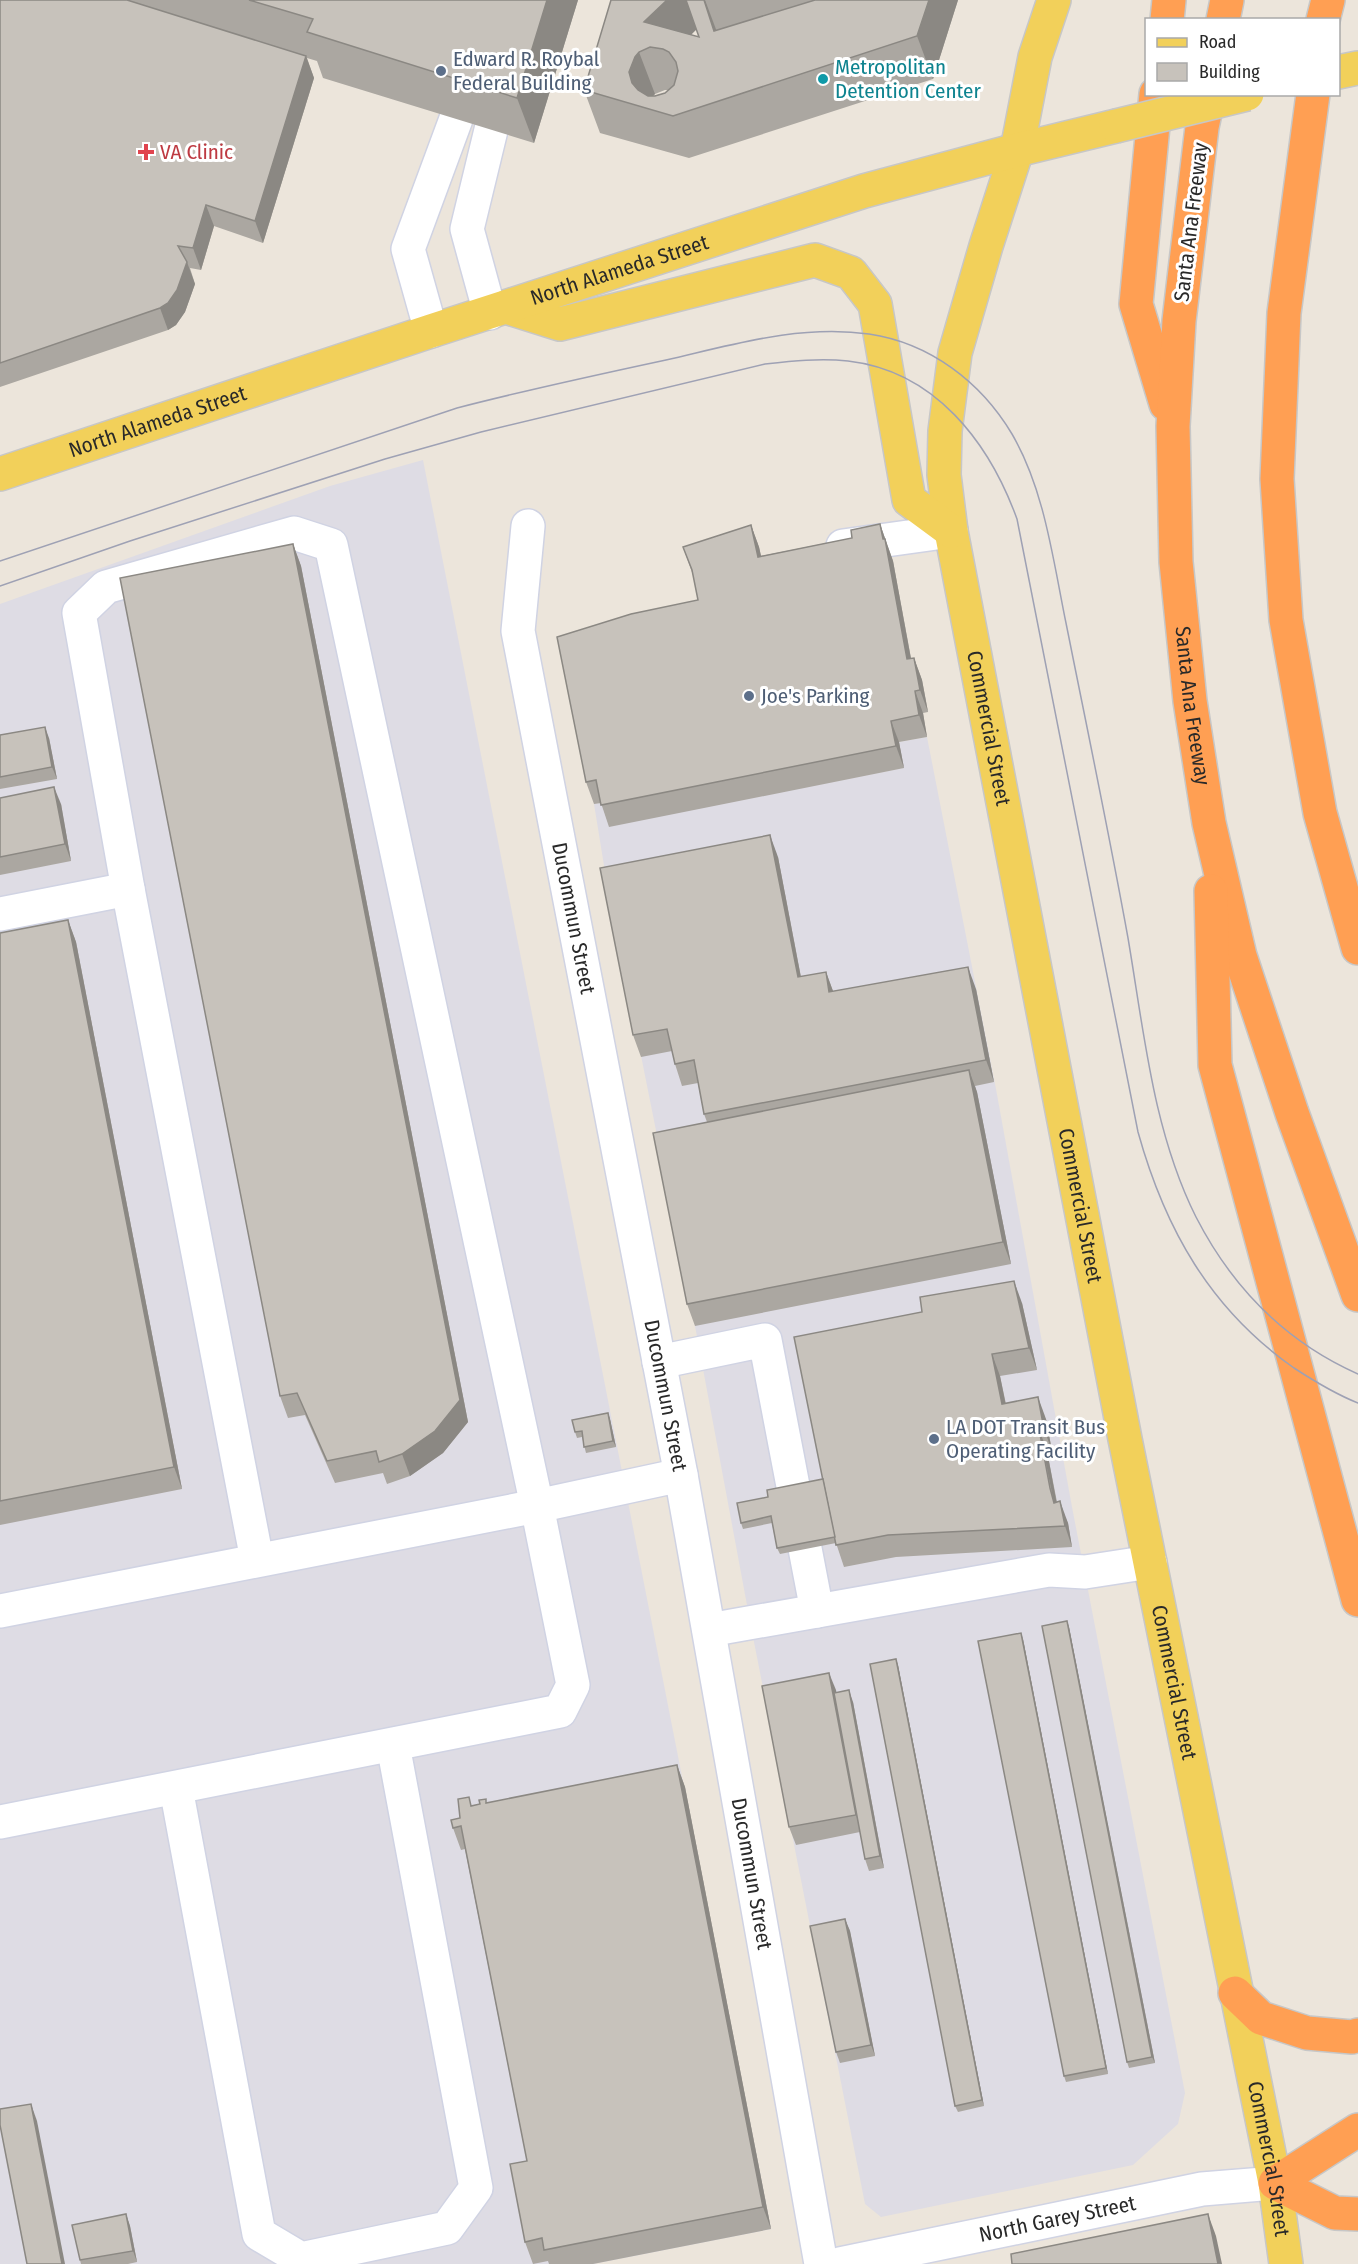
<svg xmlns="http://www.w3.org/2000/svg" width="1358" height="2264" font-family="'Fira Sans Condensed',sans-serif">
<rect width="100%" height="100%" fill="#ece5db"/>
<g fill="#dedce4">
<polygon points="423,460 771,2229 593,2264 0,2264 0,604 330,486"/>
<polygon points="927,737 996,1089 1072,1507 1185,2093 1178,2124 1133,2165 881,2217 865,2204 754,1642 752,1622 747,1605 695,1326 608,890 594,804 604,802 609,826 903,768 899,742"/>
</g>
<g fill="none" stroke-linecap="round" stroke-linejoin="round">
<g stroke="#d0d3e3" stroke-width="36">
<g id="minor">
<polyline points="490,313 467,229 491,130"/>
<polyline points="431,331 408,249 456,119"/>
<path id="s1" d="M528,526L518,631L681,1475L821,2264"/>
<polyline points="843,546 951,531"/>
<polyline points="0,914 128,889"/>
<polyline points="659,1362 765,1340 817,1611"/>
<polyline points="0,1611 537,1506 681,1475"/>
<polyline points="709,1630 1049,1570 1085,1572 1150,1562"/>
<polyline points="176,1788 259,2234 301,2259 447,2228 476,2188 393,1745"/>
<polyline points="0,1822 560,1711 573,1685 537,1506 331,545 294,533 106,587 79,613 128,889 257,1560"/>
<path id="s2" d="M840,2264L1202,2189L1275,2183"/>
</g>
</g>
<g stroke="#c7c7c7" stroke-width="36">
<g id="major">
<path id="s3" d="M1054,0L1035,57L1017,150L986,246L955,353L945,431L944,475L951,531L1125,1439L1275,2183L1286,2264"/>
<polyline points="1338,72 1358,68"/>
<polyline points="506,307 560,324 815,260 851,273 875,304 909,500 951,531"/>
<path id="s4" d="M0,474L431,331L864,191L1017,150L1116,126"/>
</g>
</g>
<g stroke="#c7c7c7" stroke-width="36">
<g id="highway">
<polyline points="1167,20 1169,0"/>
<polyline points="1223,20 1227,0"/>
<polyline points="1323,20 1328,0"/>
<polyline points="1156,94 1136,304 1166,404"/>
<path id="s5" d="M1209,94L1202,127L1179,321L1173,426L1176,562L1190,701L1209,823L1240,956L1292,1113L1358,1295"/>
<polyline points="1313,94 1284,313 1277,479 1286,620 1320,813 1358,948"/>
<polyline points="1211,891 1215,1065 1358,1600"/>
<polyline points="1235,1993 1261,2018 1307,2033 1352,2037 1358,2035"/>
<polyline points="1358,2130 1275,2183 1335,2213 1358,2214"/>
</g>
</g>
<use href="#minor" stroke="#fff" stroke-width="33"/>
<use href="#major" stroke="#f2d05a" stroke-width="33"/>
<use href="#highway" stroke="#ff9f53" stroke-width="33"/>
<g stroke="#9ea1b4" stroke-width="1.5">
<path d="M0,561L457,408C526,390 596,375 666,360C732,345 800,324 869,334C930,343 981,382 1012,434C1045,491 1053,560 1066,623C1087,728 1109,833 1128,938C1144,1032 1153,1131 1196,1217C1232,1287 1286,1342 1358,1374"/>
<path d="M0,586L130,541L385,459L481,432L765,364C792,361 820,358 848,361C935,371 989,442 1017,519L1138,1132C1165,1229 1210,1309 1294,1368C1314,1381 1335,1394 1358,1403"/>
</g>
<g stroke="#c7c7c7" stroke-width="36" stroke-linecap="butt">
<polyline id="major-bridge" points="1116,126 1247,94"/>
</g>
<use href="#major-bridge" stroke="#f2d05a" stroke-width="33"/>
</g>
<g fill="#aba7a1" fill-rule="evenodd">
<polygon points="0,0 578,0 534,143 323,78 317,61 307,58 314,78 263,243 214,226 201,270 190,268 195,284 185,312 176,325 168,330 0,387"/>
<path d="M611,0H958L933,79L689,158L600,133L584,90ZM696,29L699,37L691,35ZM665,90H668L665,93L653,96L655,94Z"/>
<polygon points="880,524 893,561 911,658 914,658 922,680 928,712 923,713 927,737 899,742 904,768 609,827 601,803 594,804 586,782 698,600 693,575 683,547 751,525 759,547 761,556 852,538"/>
<polygon points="293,544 301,566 468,1422 443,1453 410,1476 387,1484 383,1473 335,1483 305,1415 288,1418 280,1396"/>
<polygon points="0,735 49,738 57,779 0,789"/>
<polygon points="0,798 61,804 71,861 0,875"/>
<polygon points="778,857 801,977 826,972 833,991 976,989 994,1082 975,1086 977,1092 1011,1264 695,1326 687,1304 707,1122 704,1114 698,1083 682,1086 675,1064 672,1051 641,1057 633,1035"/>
<polygon points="68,920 76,942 182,1489 0,1525 0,933"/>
<polygon points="1022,1303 1037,1370 1000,1376 1006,1404 1046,1419 1052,1451 1047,1451 1057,1502 1068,1523 1072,1547 896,1557 844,1567 836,1543 780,1554 777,1548 772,1523 743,1529 741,1523 768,1497 823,1479"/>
<polygon points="608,1413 610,1419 616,1447 586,1453 582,1437 577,1438 575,1432"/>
<polygon points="1067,1621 1069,1627 1155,2063 1129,2068 1127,2062"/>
<polygon points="1023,1639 1108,2074 1066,2082 1064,2076"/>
<polygon points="896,1659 898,1665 984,2106 958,2112 955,2106"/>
<polygon points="836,1692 853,1702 884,1868 869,1871 865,1859 860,1832 796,1845 789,1827"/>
<polygon points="677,1765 685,1787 771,2229 593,2264 549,2264 548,2261 533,2264 525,2242 527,2161 465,1849 461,1850 453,1828 460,1818 472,1806"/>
<polygon points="845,1919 850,1931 875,2056 840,2063 836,2052"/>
<polygon points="126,2214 130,2226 137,2262 128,2264 81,2264 80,2260"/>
</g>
<g fill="#8b8883">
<polygon points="547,0 578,0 534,143 517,98"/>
<polygon points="667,0 687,0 697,29 671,54 644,22"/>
<polygon points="704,0 705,0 717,32 714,31"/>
<polygon points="929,0 958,0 933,79 917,36"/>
<polygon points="639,52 655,94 650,99 647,108 632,83 629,72 635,57"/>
<polygon points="306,56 314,78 263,243 255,221"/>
<polygon points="206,205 214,226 201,270 193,248"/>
<polygon points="187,262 195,284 185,312 176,325 168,330 160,308"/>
<polygon points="880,524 893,561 915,681 907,659"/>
<polygon points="751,525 759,547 766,579 758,557"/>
<polygon points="293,544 301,566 468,1422 443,1453 410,1476 402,1454"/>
<polygon points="914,658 922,680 928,712 920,690"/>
<polygon points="915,691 923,713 927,737 919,715"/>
<polygon points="891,721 899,742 904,768 896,746"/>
<polygon points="45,727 49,738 57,779 52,767"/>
<polygon points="54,787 61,804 71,861 65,844"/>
<polygon points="770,835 778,857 805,999 798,977"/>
<polygon points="68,920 76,942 182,1489 174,1467"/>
<polygon points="968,967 976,989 994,1082 986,1060"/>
<polygon points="826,972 834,994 829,992"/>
<polygon points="969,1070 977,1092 1011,1264 1003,1242"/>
<polygon points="1014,1281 1022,1303 1037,1370 1029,1348"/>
<polygon points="992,1354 1000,1376 1010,1426 1002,1404"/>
<polygon points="1038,1397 1046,1419 1052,1451 1044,1429"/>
<polygon points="608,1413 610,1419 616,1447 613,1441"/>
<polygon points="1039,1429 1047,1451 1058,1510 1054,1503"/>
<polygon points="1060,1501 1068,1523 1072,1547 1065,1526"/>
<polygon points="1067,1621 1069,1627 1155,2063 1152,2057"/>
<polygon points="1021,1633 1023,1639 1108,2074 1106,2068"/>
<polygon points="896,1659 898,1665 984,2106 982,2100"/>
<polygon points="829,1673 836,1690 862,1832 856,1815"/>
<polygon points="849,1690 853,1702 884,1868 880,1856"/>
<polygon points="677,1765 685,1787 771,2229 763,2207"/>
<polygon points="845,1919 850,1931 875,2056 871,2045"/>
<polygon points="31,2104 37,2121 65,2264 62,2264"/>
<polygon points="126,2214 130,2226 137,2262 133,2251"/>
<polygon points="1208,2214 1216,2236 1222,2264 1218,2264"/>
</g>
<g fill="#c7c2bb" stroke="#8b8883" stroke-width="1.5" fill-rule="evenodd">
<polygon points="0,0 127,0 306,56 255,221 206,205 193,248 178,246 187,262 177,290 168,303 160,308 0,363"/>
<polygon points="249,0 547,0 517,98 307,32 313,19"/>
<path d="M611,0H667L644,22L699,37L686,0H704L714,31L815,0H929L917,36L673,116L584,90ZM650,47L663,49L669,52L676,62L678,71L674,85L665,93L655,96H648L638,90L632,83L629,72L635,57L639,52Z"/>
<polygon points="880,524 883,539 885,539 907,659 914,658 920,690 915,691 919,715 891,721 896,746 601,805 596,780 586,782 557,637 631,614 698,600 692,570 683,547 751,525 758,557 852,538 851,530"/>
<polygon points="293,544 460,1400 435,1431 402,1454 379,1462 376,1451 327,1461 297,1393 280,1396 120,578"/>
<polygon points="45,727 52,767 0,777 0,735"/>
<polygon points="54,787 65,844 0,857 0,798"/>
<polygon points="770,835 798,977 826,972 829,992 968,967 986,1060 704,1114 694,1060 675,1064 667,1029 633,1035 600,868"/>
<polygon points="68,920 174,1467 0,1501 0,933"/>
<polygon points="969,1070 1003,1242 687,1304 653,1133"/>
<polygon points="1014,1281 1029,1348 992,1354 1002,1404 1038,1397 1044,1429 1039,1429 1050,1488 1054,1503 1060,1501 1065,1526 888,1535 836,1545 794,1337 922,1312 920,1297"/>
<polygon points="608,1413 613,1441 584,1447 582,1431 575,1432 572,1420"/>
<polygon points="823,1479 835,1537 777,1548 771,1516 741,1523 737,1503 768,1497 767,1490"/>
<polygon points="1067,1621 1152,2057 1127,2062 1042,1626"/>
<polygon points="1021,1633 1106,2068 1064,2076 978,1641"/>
<polygon points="896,1659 982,2100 955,2106 870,1664"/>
<polygon points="829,1673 856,1815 789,1827 762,1686"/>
<polygon points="849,1690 880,1856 865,1859 834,1693"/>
<polygon points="677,1765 763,2207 544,2250 542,2238 525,2242 510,2164 527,2161 461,1826 453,1828 451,1820 460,1818 458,1799 469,1797 471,1806 480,1804 479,1800 486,1799 486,1803"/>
<polygon points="845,1919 871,2045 836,2052 810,1926"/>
<polygon points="31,2104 62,2264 27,2264 0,2125 0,2109"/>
<polygon points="126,2214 133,2251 80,2260 72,2225"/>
<polygon points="1208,2214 1218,2264 1012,2264 1011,2254"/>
</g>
<g fill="#5c6f8a" stroke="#fff" stroke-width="2">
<circle cx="441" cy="71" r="6"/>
<circle cx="749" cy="696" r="6"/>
<circle cx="934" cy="1439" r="6"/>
</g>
<circle fill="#0f9aa8" stroke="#fff" stroke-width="2" cx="823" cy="79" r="6"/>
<path fill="#e0444e" stroke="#fff" stroke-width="2" d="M143 143h6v6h6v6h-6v6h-6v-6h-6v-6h6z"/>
<g text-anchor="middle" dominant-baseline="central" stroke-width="6" stroke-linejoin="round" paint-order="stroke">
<g font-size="21" fill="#4e5e75" stroke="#fff" text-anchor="start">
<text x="453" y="59">Edward R. Roybal<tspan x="453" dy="24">Federal Building</tspan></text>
<text x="761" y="696">Joe's Parking</text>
<text x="946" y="1427">LA DOT Transit Bus<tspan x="946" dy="24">Operating Facility</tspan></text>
</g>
<g font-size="21" fill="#0d838f" stroke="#fff" text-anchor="start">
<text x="835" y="67">Metropolitan<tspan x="835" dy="24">Detention Center</tspan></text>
</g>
<g font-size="21" fill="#be3a42" stroke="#fff" text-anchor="start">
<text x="160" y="152">VA Clinic</text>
</g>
<g font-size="21" fill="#292929" stroke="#fff">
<text transform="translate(1191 222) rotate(-83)">Santa Ana Freeway</text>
<text stroke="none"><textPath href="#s4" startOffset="652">North Alameda Street</textPath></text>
<text stroke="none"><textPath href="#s4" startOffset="166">North Alameda Street</textPath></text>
<text stroke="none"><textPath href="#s5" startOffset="615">Santa Ana Freeway</textPath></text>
<text stroke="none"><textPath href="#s3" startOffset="747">Commercial Street</textPath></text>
<text stroke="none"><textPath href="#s1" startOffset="398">Ducommun Street</textPath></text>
<text stroke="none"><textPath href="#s3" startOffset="1233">Commercial Street</textPath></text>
<text stroke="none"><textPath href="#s1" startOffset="884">Ducommun Street</textPath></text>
<text stroke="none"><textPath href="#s3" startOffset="1719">Commercial Street</textPath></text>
<text stroke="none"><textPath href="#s1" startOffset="1370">Ducommun Street</textPath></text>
<text stroke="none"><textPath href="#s3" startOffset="2205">Commercial Street</textPath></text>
<text stroke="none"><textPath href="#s2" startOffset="222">North Garey Street</textPath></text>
</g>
</g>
<rect x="1145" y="18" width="195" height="78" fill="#ffffff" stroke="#a9a9a9" stroke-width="1.5"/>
<rect x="1157" y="38" width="30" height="9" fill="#f2d05a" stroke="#a9a9a9" stroke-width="1.5"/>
<text x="1199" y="48" font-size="18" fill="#292929">Road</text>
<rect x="1157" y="63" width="30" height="18" fill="#c7c2bb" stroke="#a9a9a9" stroke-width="1.5"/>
<text x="1199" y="78" font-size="18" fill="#292929">Building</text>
</svg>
